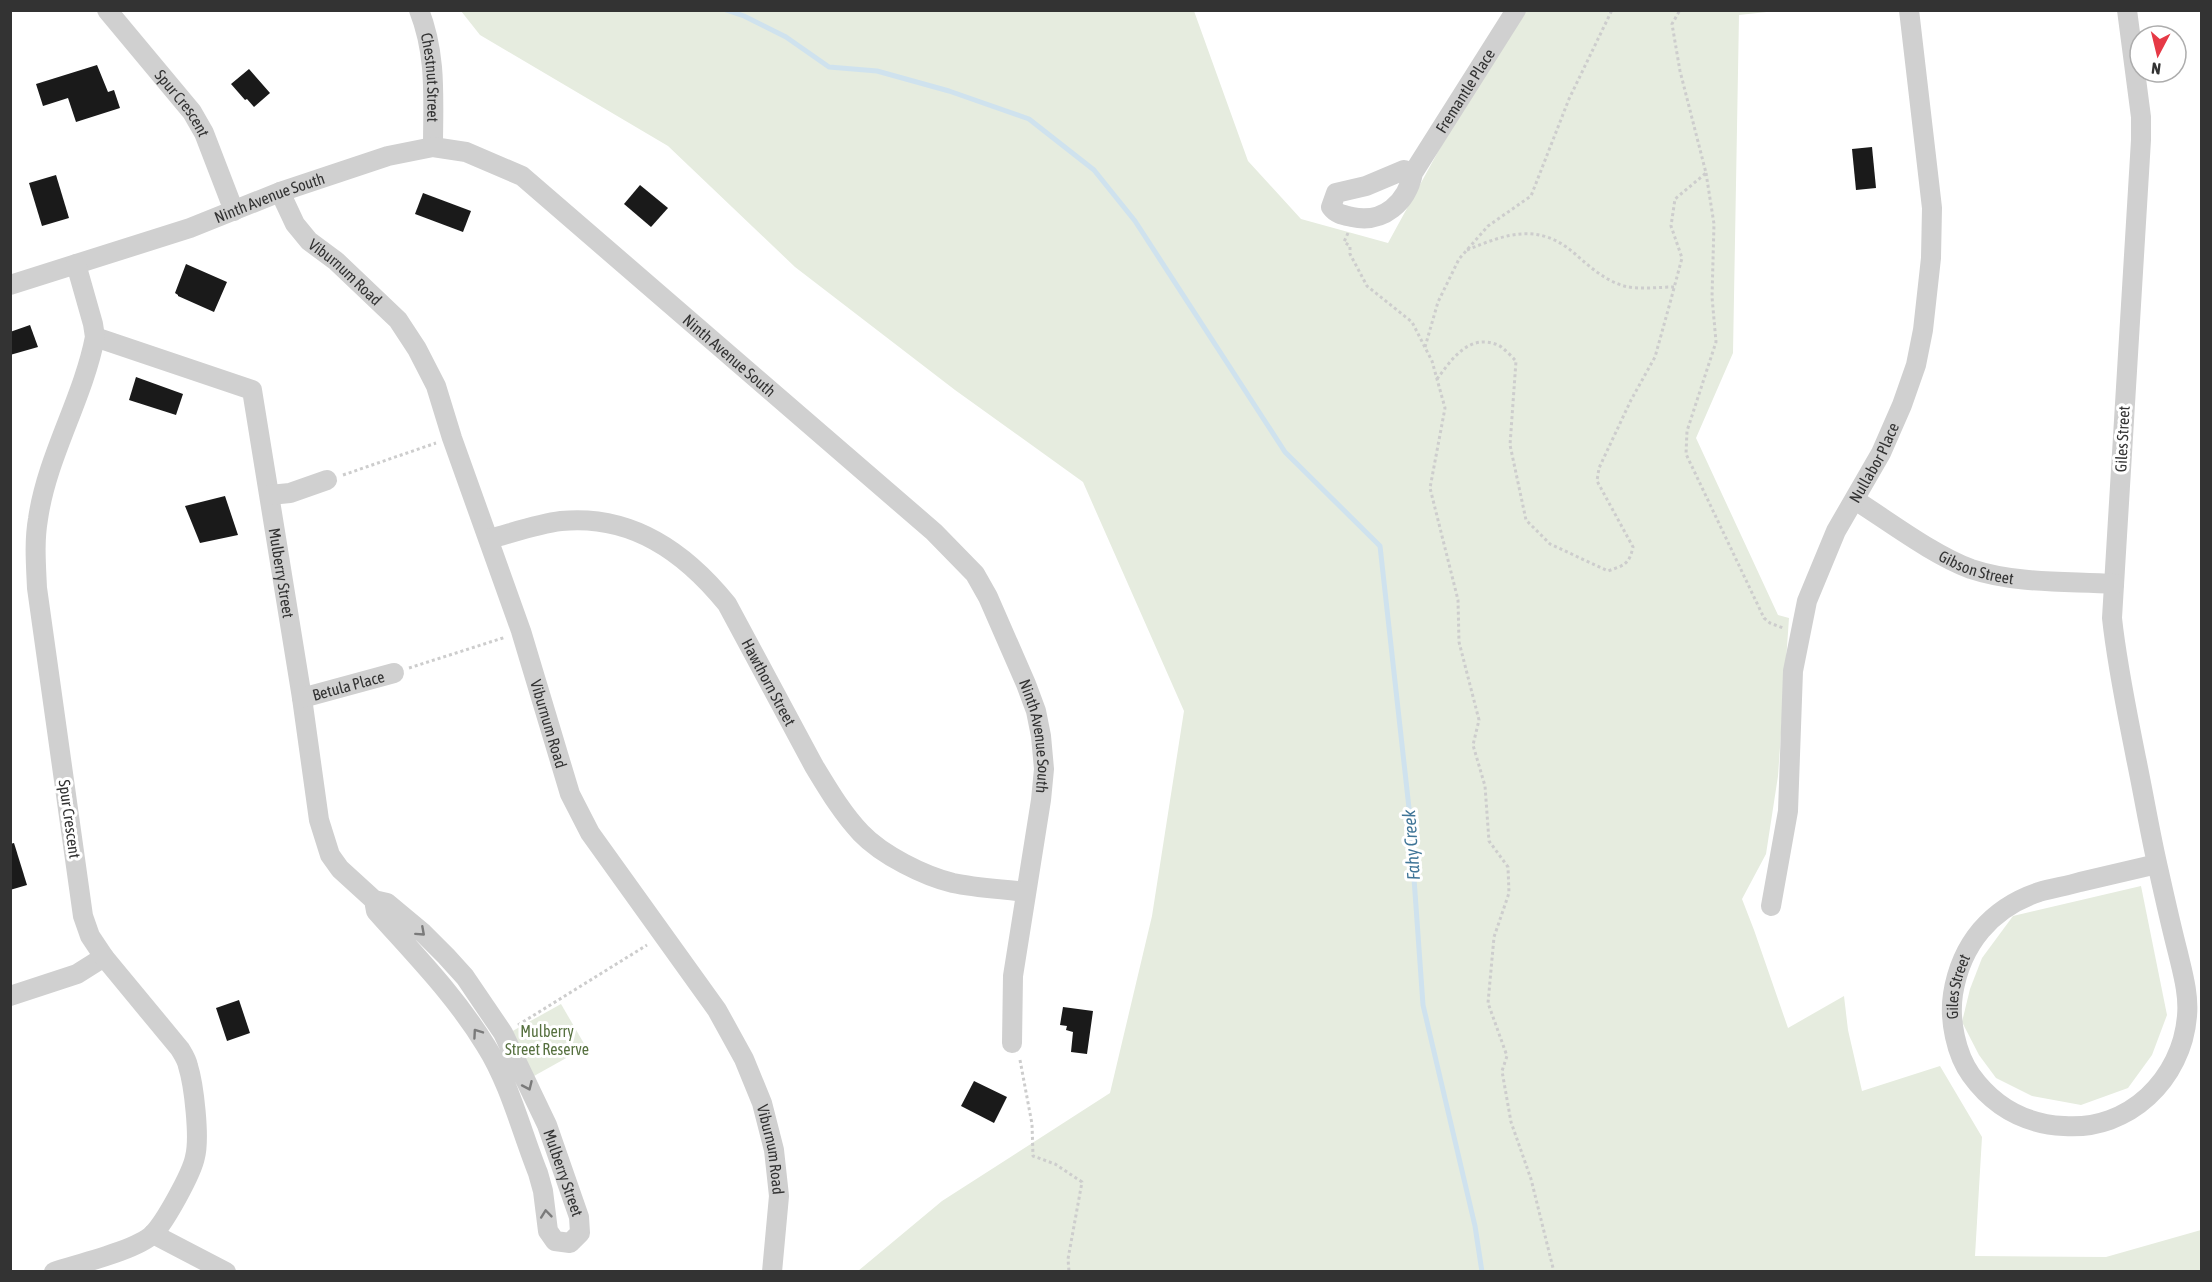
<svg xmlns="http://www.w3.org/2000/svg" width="2212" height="1282" font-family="'Asap Condensed',sans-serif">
<rect width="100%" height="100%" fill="#fff"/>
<g fill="#e6ecdf">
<polygon points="461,11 1194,11 1248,161 1301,219 1388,243 1462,108 1524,11 1776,11 1739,15 1733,353 1696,438 1778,615 1789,618 1778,776 1766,854 1742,899 1754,930 1788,1028 1844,996 1848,1030 1862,1091 1940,1066 1982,1137 1975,1256 2106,1257 2201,1230 2201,1271 858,1271 942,1201 1110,1093 1152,916 1184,711 1083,482 955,390 795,267 668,146 480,35"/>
<polygon points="2141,886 2167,1015 2152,1055 2128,1088 2081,1105 2032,1096 1996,1078 1979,1055 1962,1022 1970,989 1982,958 2013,916"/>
<polygon points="561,1004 586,1047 534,1076 509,1033"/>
</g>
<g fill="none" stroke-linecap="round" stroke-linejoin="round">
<polyline stroke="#cfe2ee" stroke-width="5" points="726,10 744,16 786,37 829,67 877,71 949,91 1029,119 1094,170 1135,221 1285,452 1380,546 1409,808 1423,1005 1475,1226 1482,1272"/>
</g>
<g fill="#1a1a1a">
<polygon points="97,65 108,92 114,90 120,108 76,122 68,98 43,106 36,84"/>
<polygon points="249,69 270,93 254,107 247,99 245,100 231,84"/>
<polygon points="1872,147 1876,188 1856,190 1852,149"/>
<polygon points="56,175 69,218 42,226 29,183"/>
<polygon points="640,185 668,208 651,227 624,204"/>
<polygon points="423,193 471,211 463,232 415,214"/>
<polygon points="186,264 227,282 214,312 178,296 178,295 175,293"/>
<polygon points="30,325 38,347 10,355 10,332"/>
<polygon points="136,377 183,394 176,415 129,400"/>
<polygon points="225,496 238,535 200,543 185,506"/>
<polygon points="14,843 27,885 10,890 10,844"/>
<polygon points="239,1000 250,1033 227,1041 216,1008"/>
<polygon points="1063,1007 1093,1011 1087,1054 1071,1052 1073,1032 1066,1030 1067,1026 1060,1025"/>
<polygon points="974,1081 1007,1097 994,1123 961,1106"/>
</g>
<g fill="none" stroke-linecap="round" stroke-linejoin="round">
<g stroke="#cdcdcd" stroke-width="3" stroke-dasharray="3 3" stroke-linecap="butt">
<polyline points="1706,173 1714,224 1712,297 1716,342 1687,431 1686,454 1764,618 1770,623 1783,628"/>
<polyline points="1348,233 1344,242 1350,246 1350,254 1367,286 1412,322 1432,361 1445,408 1430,488 1458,600 1459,642 1479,720 1473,745 1485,786 1489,841 1508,867 1509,893 1494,937 1488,1003 1507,1056 1502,1071 1511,1122 1531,1179 1554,1272"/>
<path d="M1467,250C1506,234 1538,222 1574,253C1589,266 1604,280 1624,286C1639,290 1659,287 1674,287"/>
<polyline points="1425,347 1438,302 1459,259 1488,226 1531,196 1569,99 1612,10"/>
<path d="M1437,379C1452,359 1469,333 1498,345C1504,348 1511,356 1516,361L1510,445L1526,520L1550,544L1608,571C1624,565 1629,565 1633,547L1597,481L1599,468L1631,400L1655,357L1670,303L1682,258L1671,226L1675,199L1706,173L1680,71L1672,24L1680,10"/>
<polyline points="343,475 436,443"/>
<polyline points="409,668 506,637"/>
<polyline points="518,1025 647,945"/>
<polyline points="1020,1060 1032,1124 1033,1156 1055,1164 1082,1182 1068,1259 1069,1272"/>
</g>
<g stroke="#d0d0d0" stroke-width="20">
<path id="s1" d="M107,10L192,112L204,133L234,211"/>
<path id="s2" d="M419,10C437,56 433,99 433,147"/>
<path id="s3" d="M2127,10L2141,117V140L2112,618C2117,665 2127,712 2136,758C2144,796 2150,834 2159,872C2165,899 2171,926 2178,953C2183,974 2189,995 2187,1016C2182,1079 2129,1131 2064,1126C2025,1124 1994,1107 1971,1075C1956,1054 1949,1020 1953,994C1961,944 1991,908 2039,892C2052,888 2067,886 2080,882C2106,876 2131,870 2157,864"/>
<path id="s4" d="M1413,173L1404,170L1366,186L1336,193L1331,207C1336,214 1343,215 1352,217C1384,224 1407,202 1413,173L1516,10"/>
<path id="s5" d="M280,192L295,224L309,241L336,261L398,320L417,349L436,386L452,438L521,631L570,794L590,833L717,1010L744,1059L762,1103L774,1150L779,1196L772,1272"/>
<path id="s6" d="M10,285L190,228L280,192L388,156L433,147L466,152L522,176L934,532L975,574L988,597L1026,684L1036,711L1041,736L1044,769L1041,800L1013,976L1012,1043"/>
<path id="s7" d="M95,337L252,390L302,698L319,820L330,855L340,869L374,900L387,903L423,933L446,956L465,977L503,1033L547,1125L579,1217L580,1233L570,1243L555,1241L548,1231L543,1191L538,1173C522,1133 509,1082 486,1046C455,995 415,955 376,911L374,900"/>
<polyline points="270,495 290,493 327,480"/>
<path id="s8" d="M1855,500C1890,522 1933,555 1971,569C2016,584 2067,581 2114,584"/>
<path id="s9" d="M489,539C512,533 537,524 561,521C632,514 685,552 727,604L814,766C828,789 842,813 861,833C882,855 924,876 953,883C976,888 1002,889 1026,892"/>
<path id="s10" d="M302,698L394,673"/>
<path id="s11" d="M1771,906L1788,811L1793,671L1807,601L1836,531L1881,453L1902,405L1916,365L1923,330L1931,258L1932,208L1909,10"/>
<polyline points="10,996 77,974 104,957"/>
<polyline points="153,1234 226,1272"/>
<path d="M54,1272C78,1264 137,1250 153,1234C165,1222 192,1173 195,1157C200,1138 194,1085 188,1066C187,1060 183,1054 180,1049L104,957L90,936L83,916L37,588C36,565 34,542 38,519C47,456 83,399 95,337L93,324L76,264"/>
</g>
</g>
<defs><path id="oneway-chevron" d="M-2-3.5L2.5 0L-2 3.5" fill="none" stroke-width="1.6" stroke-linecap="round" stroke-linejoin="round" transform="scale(1.5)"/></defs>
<g stroke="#7a7a7a">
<use href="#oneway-chevron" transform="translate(421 932) rotate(42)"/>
<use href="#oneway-chevron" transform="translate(477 1033) rotate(-125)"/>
<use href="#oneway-chevron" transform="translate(528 1086) rotate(66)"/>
<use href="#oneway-chevron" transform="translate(546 1214) rotate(-96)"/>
</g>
<g text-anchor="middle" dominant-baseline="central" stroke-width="6" stroke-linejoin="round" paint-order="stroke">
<g font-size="16" fill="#333" stroke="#fff">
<text stroke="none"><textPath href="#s2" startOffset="69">Chestnut Street</textPath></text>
<text stroke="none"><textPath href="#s4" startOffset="302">Fremantle Place</textPath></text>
<text stroke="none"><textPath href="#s1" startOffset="120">Spur Crescent</textPath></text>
<text stroke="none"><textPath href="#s6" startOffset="274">Ninth Avenue South</textPath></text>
<text stroke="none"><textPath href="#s5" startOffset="105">Viburnum Road</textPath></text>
<text stroke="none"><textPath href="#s6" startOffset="814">Ninth Avenue South</textPath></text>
<text transform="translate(2122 439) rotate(-87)">Giles Street</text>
<text stroke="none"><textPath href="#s11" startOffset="462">Nullabor Place</textPath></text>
<text stroke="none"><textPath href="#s8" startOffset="140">Gibson Street</textPath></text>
<text stroke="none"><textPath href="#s7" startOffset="351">Mulberry Street</textPath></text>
<text stroke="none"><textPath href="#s9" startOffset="357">Hawthorn Street</textPath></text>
<text stroke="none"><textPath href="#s10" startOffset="48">Betula Place</textPath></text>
<text stroke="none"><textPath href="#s5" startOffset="609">Viburnum Road</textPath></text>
<text stroke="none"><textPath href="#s6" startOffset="1318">Ninth Avenue South</textPath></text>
<text transform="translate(70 819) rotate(82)">Spur Crescent</text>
<text stroke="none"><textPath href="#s3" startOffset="1401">Giles Street</textPath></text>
<text stroke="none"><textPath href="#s5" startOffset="1095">Viburnum Road</textPath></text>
<text stroke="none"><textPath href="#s7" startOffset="1042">Mulberry Street</textPath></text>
</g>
<g font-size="16" fill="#56703f" stroke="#fff">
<text x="547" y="1031">Mulberry<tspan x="547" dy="18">Street Reserve</tspan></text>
</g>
<g font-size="18" font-style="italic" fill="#3f7597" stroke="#fff">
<text transform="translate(1411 845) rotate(-94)">Fahy Creek</text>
</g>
</g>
<rect width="2212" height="1282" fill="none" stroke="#333333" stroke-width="24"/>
<g transform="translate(2158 54) rotate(187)"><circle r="28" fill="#ffffff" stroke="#adadad" stroke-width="1.5"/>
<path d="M0-4.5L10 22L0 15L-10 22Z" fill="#e63946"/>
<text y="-9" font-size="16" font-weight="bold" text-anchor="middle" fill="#333333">N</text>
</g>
</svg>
